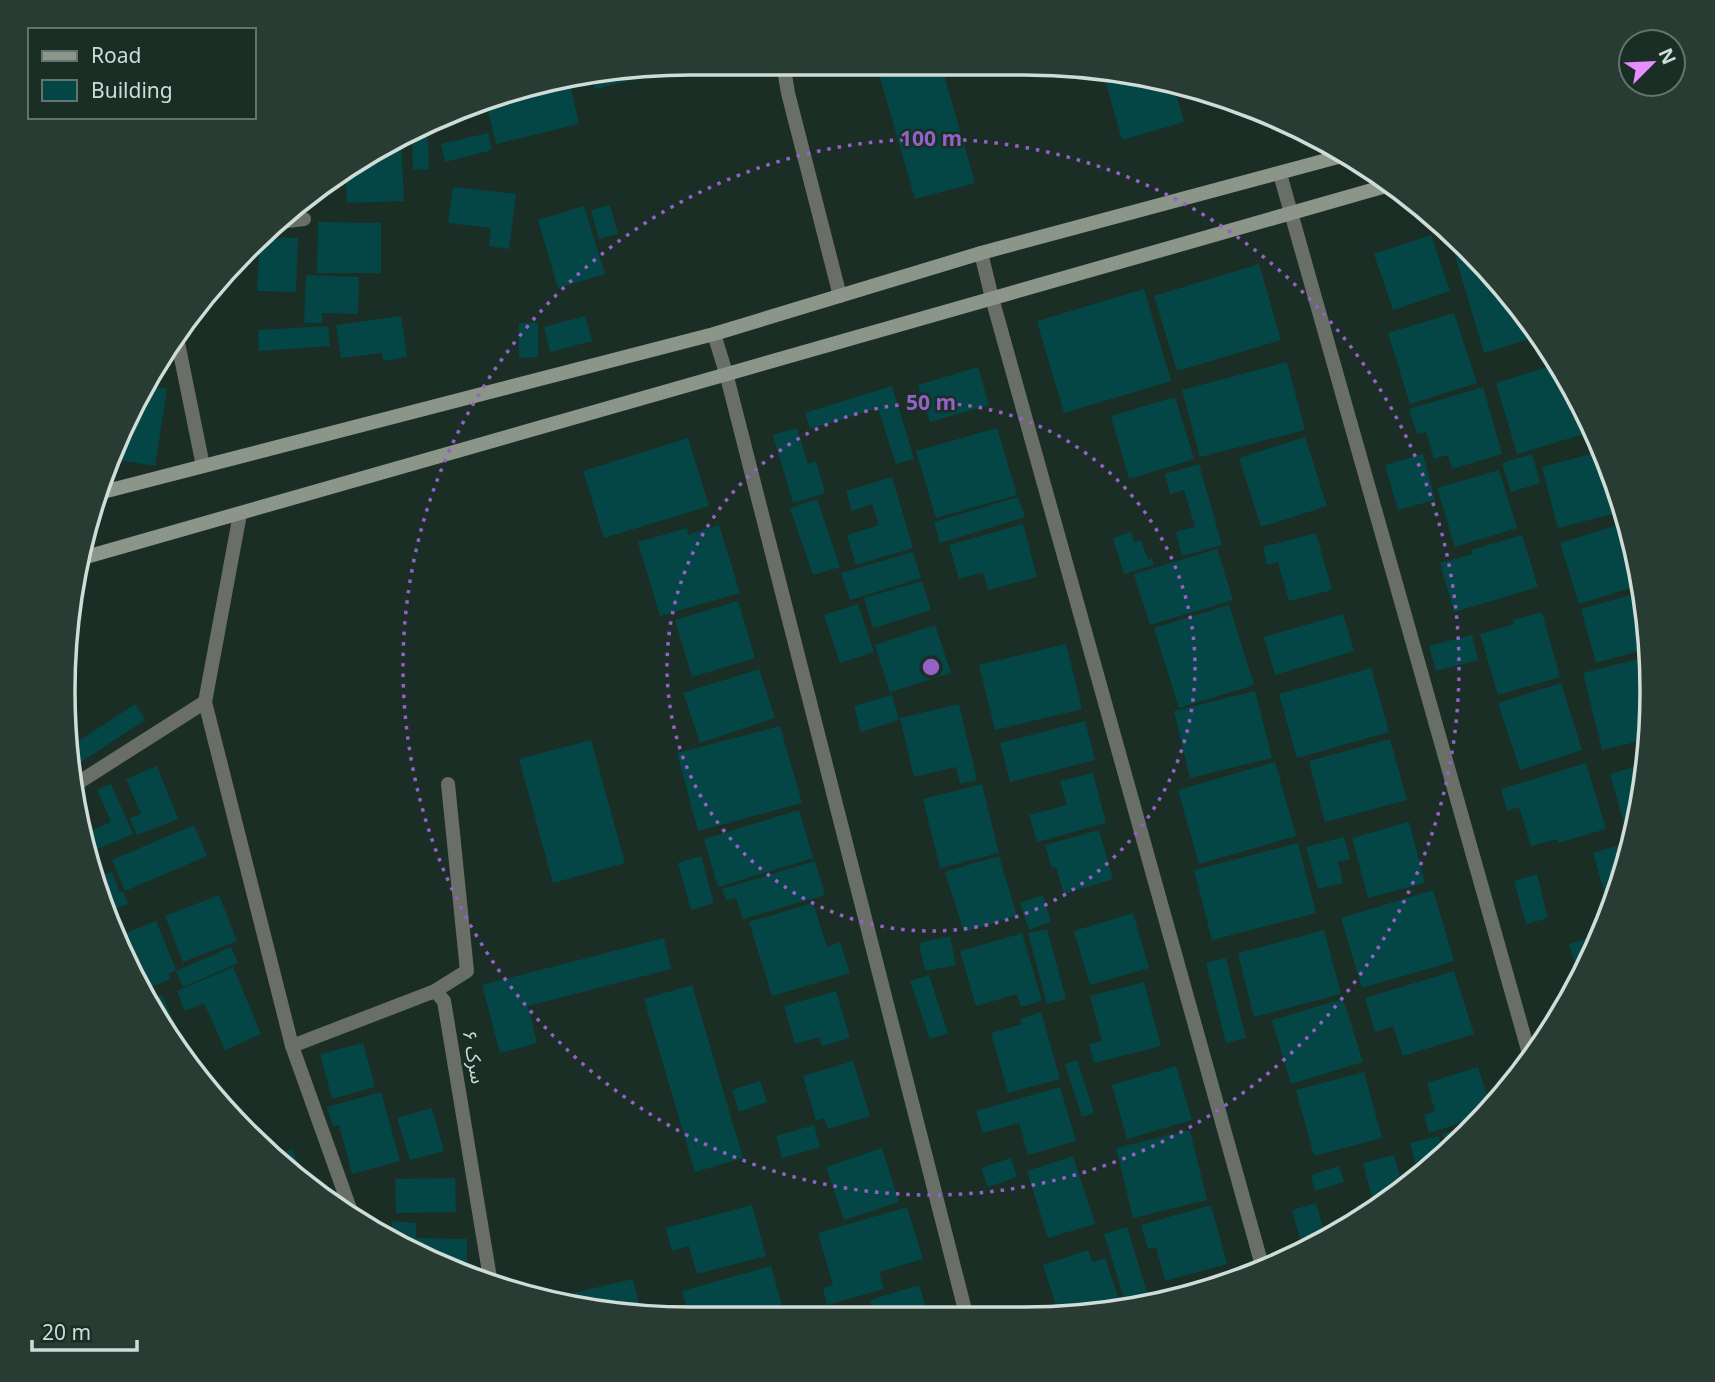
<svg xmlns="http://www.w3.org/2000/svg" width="1715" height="1382" font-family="Georgia,'Noto Sans Arabic',serif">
<rect width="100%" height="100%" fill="#1b2e26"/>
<g fill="#044546">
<polygon points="876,64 941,64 975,183 915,199"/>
<polygon points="647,69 649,76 595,89 591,76"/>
<polygon points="1103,73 1175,90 1184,122 1122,140"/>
<polygon points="569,79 579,124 496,144 486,102 529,84"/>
<polygon points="427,126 429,169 413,170 412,133"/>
<polygon points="488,133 492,150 445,162 441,144"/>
<polygon points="401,137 404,201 347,203 345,172 377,147"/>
<polygon points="453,187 516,194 509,249 489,246 491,228 448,223"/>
<polygon points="610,205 618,234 599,239 591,210"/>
<polygon points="584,206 605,274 558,288 538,220"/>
<polygon points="318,222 381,223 381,273 317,273"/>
<polygon points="1447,228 1522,308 1539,336 1484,353"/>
<polygon points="1431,235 1450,291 1393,310 1374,254"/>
<polygon points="260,237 298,238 296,292 257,291"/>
<polygon points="1259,264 1281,340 1177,371 1154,296"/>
<polygon points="306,275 359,277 358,314 322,313 322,323 304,323"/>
<polygon points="1144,289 1171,381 1064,413 1037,321"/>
<polygon points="1454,313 1477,383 1410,404 1388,333"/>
<polygon points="401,316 407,357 383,361 382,353 341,358 336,325"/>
<polygon points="585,316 592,341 550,352 544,327"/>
<polygon points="519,323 538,323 538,357 519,358"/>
<polygon points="328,326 330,346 259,351 258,330"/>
<polygon points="1287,362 1305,430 1200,457 1182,390"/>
<polygon points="158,363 156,381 146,380 147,377"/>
<polygon points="1557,364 1587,413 1594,431 1517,454 1496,383"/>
<polygon points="978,367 989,405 930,422 918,385"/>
<polygon points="144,385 167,389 155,466 113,459"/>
<polygon points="892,386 914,459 896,464 878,408 810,429 805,413"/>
<polygon points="1483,387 1502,454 1452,469 1448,455 1434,459 1426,432 1417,434 1409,409"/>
<polygon points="1175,397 1194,459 1129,479 1111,416"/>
<polygon points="797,428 808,464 816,461 825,493 793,503 773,435"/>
<polygon points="997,428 1017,495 936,518 916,451"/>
<polygon points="1305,437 1327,506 1261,527 1239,458"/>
<polygon points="688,438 709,506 604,538 583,471"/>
<polygon points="1601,451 1624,511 1558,528 1542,467"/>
<polygon points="1423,454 1435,500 1398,510 1385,465"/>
<polygon points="1532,454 1540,483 1511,492 1502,463"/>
<polygon points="1199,464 1222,545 1182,556 1176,532 1195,527 1184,490 1170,494 1165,474"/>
<polygon points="1499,470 1517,528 1455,547 1437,488"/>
<polygon points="892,477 913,548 856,565 847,535 879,525 872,504 852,511 846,491"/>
<polygon points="1018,497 1025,517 940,543 934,522"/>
<polygon points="817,499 840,567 813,575 790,508"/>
<polygon points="1627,522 1632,538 1640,585 1579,604 1560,543"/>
<polygon points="1023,524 1037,577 988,590 983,572 959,579 949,545"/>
<polygon points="719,525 740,593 660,616 638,542 687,528 688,535"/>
<polygon points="1131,532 1134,542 1141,540 1148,560 1152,558 1154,565 1124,574 1113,538"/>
<polygon points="1316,533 1332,590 1289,601 1278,562 1267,565 1263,547"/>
<polygon points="1522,535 1538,587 1454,612 1440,563 1472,554 1471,550"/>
<polygon points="1217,549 1233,600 1150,625 1134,574"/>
<polygon points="913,552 921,578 850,600 841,573"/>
<polygon points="922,581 931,610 873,628 864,598"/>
<polygon points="1641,592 1650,648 1596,663 1581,609"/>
<polygon points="738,601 755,658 692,677 675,620"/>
<polygon points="858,604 874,652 840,663 824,615"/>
<polygon points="1229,605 1254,685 1179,708 1154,628"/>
<polygon points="1542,612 1560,677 1498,695 1480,634 1514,624 1513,620"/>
<polygon points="1343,614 1354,651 1275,675 1264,637"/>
<polygon points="935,625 951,673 890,692 875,645"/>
<polygon points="1472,635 1478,660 1436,671 1429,646"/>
<polygon points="1066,644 1082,709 995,730 979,665"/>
<polygon points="1650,656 1648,739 1602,750 1583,673"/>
<polygon points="1371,668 1389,732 1297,758 1279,694"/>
<polygon points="759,669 775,718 700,743 683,693"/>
<polygon points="1561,683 1582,750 1520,770 1498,703"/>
<polygon points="1255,691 1272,758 1190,778 1174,711"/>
<polygon points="892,695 899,720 861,732 854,706"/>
<polygon points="135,704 145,720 72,768 71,746"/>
<polygon points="959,704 977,780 960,784 956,767 914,777 900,718"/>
<polygon points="1085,721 1095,760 1010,782 1000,743"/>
<polygon points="780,726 802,803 698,831 677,753"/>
<polygon points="1390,739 1407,800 1325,822 1309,761"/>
<polygon points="591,740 625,863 553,883 519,759"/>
<polygon points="1275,762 1296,836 1199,864 1178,790"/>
<polygon points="1586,763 1606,829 1558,843 1557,839 1531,846 1519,807 1507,811 1501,789"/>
<polygon points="1647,763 1632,838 1628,838 1610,774"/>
<polygon points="157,766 178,819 137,835 130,818 141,814 126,779"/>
<polygon points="1093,773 1106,823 1037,842 1029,815 1067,805 1060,781"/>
<polygon points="111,784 133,834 88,853 82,835 111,822 97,790"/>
<polygon points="982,784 999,853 940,868 923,799"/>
<polygon points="799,810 813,858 718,887 704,839"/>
<polygon points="1409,822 1425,883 1368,898 1352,838"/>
<polygon points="194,825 207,856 125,891 112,860"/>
<polygon points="1099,830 1113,879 1064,894 1056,867 1052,868 1045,845"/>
<polygon points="1344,837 1350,859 1338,862 1343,883 1318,889 1306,847"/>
<polygon points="1630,842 1624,870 1622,870 1619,892 1610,912 1593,853"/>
<polygon points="1298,843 1316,913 1212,940 1194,870"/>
<polygon points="701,856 714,903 691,910 678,863"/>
<polygon points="999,856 1017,916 964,932 945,872"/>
<polygon points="815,861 825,895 743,919 736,898 726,900 722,889"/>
<polygon points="112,872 120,893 123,891 128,904 108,911 104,899 112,896 104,898 97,877"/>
<polygon points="1537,874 1548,918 1526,924 1514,881"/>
<polygon points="1433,890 1454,961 1362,988 1341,918"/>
<polygon points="219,895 237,941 183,962 165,916"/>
<polygon points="1043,895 1051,922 1029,930 1020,903"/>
<polygon points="813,903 827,947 840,942 850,973 772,996 749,922"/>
<polygon points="1133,913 1149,968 1090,985 1074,931"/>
<polygon points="156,921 176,970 168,974 171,979 141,991 128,969 117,937"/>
<polygon points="1047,929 1066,999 1047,1004 1028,933"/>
<polygon points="1324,930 1341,994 1254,1017 1238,953"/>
<polygon points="1022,933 1042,1001 1021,1007 1017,994 976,1006 960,951"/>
<polygon points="1599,935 1587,963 1576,966 1569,944"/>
<polygon points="950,936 956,965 925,971 919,943"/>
<polygon points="664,938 671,969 528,1006 537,1043 500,1053 482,985"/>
<polygon points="231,947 238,963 183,987 176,971"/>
<polygon points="1226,958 1246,1038 1226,1043 1206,963"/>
<polygon points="233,967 261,1034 225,1050 204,1003 185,1011 177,991"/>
<polygon points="1454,971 1474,1034 1403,1056 1393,1026 1375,1032 1365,998"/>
<polygon points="929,975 948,1033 930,1039 910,981"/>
<polygon points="1144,982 1161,1046 1094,1063 1089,1044 1102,1041 1090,996"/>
<polygon points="692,985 743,1158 695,1172 644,999"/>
<polygon points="836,991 850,1038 822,1046 819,1037 795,1044 784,1006"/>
<polygon points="162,995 192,1063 187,1065 148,1001"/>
<polygon points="1343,999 1363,1062 1291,1084 1272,1020"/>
<polygon points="1041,1012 1060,1079 1008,1093 991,1033 1022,1024 1020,1019"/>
<polygon points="363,1043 375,1087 332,1099 320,1054"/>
<polygon points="1077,1060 1094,1113 1082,1117 1065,1064"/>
<polygon points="853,1061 870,1116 828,1129 824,1118 816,1121 803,1076"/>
<polygon points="1176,1066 1192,1120 1127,1139 1112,1085"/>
<polygon points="1478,1067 1491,1110 1486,1115 1429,1133 1424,1115 1435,1111 1427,1083"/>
<polygon points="1364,1072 1382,1138 1314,1156 1296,1090"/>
<polygon points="760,1081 767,1102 739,1112 732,1090"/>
<polygon points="219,1084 231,1112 208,1089"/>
<polygon points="1060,1087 1076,1141 1028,1155 1019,1123 983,1133 976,1111"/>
<polygon points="381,1092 400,1161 352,1174 339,1125 333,1126 327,1107"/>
<polygon points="432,1108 444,1151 410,1160 397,1118"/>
<polygon points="1476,1124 1447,1151 1442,1134"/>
<polygon points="814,1125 820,1147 782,1158 776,1136"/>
<polygon points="1190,1130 1207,1200 1133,1218 1116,1148"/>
<polygon points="1439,1136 1444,1154 1419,1177 1410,1143"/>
<polygon points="882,1148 899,1202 844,1220 826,1167"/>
<polygon points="292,1149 302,1173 295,1176 275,1156"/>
<polygon points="1394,1155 1404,1191 1375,1208 1363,1163"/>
<polygon points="1073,1156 1095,1224 1048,1238 1027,1171"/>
<polygon points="1011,1158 1017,1177 988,1187 981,1168"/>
<polygon points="1339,1166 1344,1182 1315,1191 1311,1175"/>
<polygon points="455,1178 456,1212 396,1213 395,1179"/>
<polygon points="1316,1203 1323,1227 1363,1216 1304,1253 1292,1210"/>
<polygon points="752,1205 766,1256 697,1274 689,1246 672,1251 666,1228"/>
<polygon points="1211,1205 1227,1264 1165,1281 1156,1247 1148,1249 1141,1225"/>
<polygon points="907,1207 923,1259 879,1272 884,1289 827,1305 823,1288 833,1285 818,1233"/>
<polygon points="392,1221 416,1223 416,1238 467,1239 467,1270 453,1269 413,1254 391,1240"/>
<polygon points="1127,1227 1150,1302 1127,1307 1104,1234"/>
<polygon points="1088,1250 1092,1262 1105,1258 1122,1308 1060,1318 1043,1265"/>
<polygon points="771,1266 783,1309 751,1318 690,1318 682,1291"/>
<polygon points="633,1279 640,1310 624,1313 553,1302 552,1298"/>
<polygon points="919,1285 929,1318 876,1318 870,1300"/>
<polygon points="1197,1290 1198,1293 1173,1300 1173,1299"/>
</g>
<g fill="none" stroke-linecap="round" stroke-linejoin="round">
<polyline stroke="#696e66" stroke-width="14" points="435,991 467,971 448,784"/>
<g stroke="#696e66" stroke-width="14">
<polyline points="783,63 788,93 840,296"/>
<polyline points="1280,174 1530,1057"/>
<polyline points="279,222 304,219"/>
<polyline points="981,253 992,298 1263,1269"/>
<polyline points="714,334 726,373 967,1318"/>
<polyline points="177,338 203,466"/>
<polyline points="240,514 205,702 292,1046 353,1217"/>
<polyline points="73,786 205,702"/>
<polyline points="292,1046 435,991 444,1001 491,1284"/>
</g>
<g stroke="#8c9589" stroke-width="14">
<polyline points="99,493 714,334 981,253 1338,157"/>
<polyline points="79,559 1386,186"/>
</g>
</g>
<g fill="none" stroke="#9461c6" stroke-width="3.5" stroke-dasharray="3.5 7">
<circle cx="931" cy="667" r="264"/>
<circle cx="931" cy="667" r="528"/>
</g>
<g text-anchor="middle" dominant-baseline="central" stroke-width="5" stroke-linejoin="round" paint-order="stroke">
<g font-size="19" fill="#d0dcd7" stroke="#1b2e26">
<text transform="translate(473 1057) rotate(80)">سرک ۶</text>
</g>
</g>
<path d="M0 0H1715V1382H0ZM691 75H1024A616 616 0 0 1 1640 691V691A616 616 0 0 1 1024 1307H691A616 616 0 0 1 75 691V691A616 616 0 0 1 691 75Z" fill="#293c34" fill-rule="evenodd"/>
<path fill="none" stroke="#d0dcd7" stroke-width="3.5" d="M691 75H1024A616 616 0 0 1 1640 691V691A616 616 0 0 1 1024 1307H691A616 616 0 0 1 75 691V691A616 616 0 0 1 691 75Z"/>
<circle cx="931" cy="667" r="10" fill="#9461c6" stroke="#1b2e26" stroke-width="3.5"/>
<g font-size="21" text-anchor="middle" font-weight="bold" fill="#9461c6" stroke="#1b2e26" stroke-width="5" stroke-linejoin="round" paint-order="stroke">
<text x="931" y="146">100 m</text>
<text x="931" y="410">50 m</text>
</g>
<rect x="28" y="28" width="228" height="91" fill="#1b2e26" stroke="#63746d" stroke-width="2"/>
<rect x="42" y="51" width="35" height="10" fill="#8c9589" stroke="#63746d" stroke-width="2"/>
<text x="91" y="63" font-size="21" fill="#d0dcd7">Road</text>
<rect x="42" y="80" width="35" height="21" fill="#044546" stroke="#63746d" stroke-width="2"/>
<text x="91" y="98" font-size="21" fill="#d0dcd7">Building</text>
<g transform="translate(1652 63) rotate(66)"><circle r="33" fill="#1b2e26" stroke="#63746d" stroke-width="2"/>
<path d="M0-5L12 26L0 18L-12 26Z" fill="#e88eff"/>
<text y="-10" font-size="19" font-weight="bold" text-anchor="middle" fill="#d0dcd7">N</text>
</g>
<path d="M32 1340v10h105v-10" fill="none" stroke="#d0dcd7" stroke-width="3.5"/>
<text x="42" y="1340" font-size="21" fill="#d0dcd7" stroke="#1b2e26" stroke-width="5" paint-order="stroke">20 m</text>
</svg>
